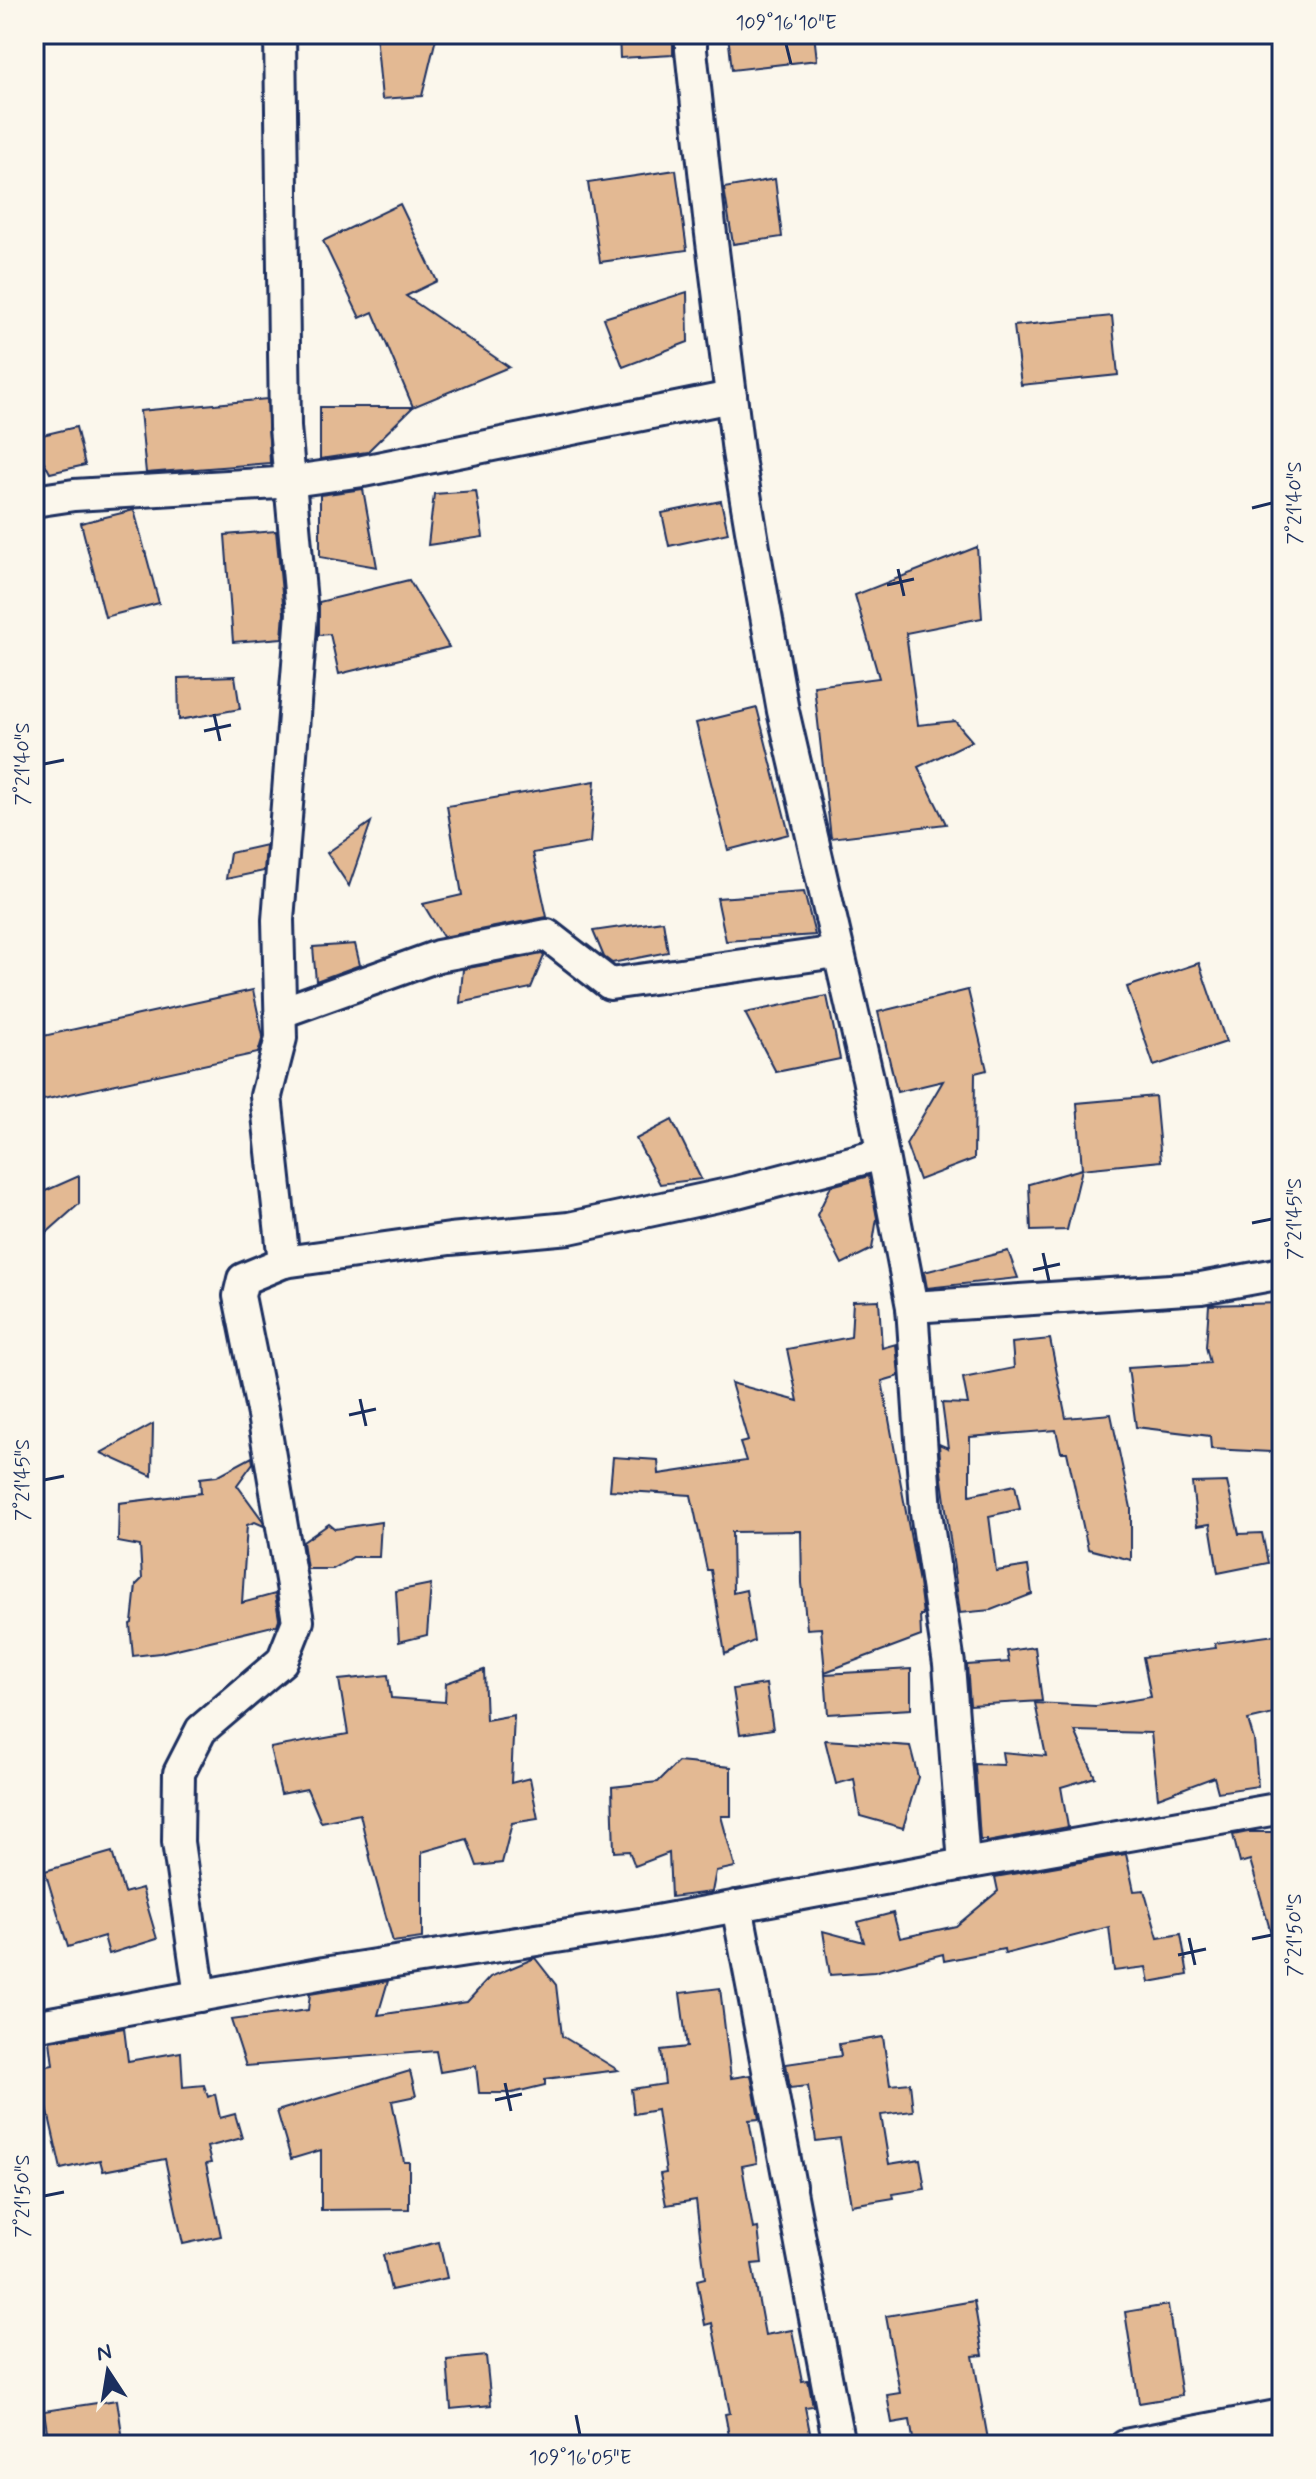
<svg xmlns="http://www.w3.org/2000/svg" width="1316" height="2479" font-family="Mynerve,sans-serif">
<rect width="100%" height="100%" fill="#fbf7ec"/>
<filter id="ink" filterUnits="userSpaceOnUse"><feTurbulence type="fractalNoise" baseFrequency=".0125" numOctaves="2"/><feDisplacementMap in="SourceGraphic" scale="16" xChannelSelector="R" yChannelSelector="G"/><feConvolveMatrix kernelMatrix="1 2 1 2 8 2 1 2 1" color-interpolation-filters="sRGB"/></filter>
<g filter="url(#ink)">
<g fill="#e3b993" stroke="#1b2f5e" stroke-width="2">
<polygon points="376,34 437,34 422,96 382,99"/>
<polygon points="619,34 673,34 673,55 620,58"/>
<polygon points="728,34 814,34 817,60 732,70"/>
<polygon points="676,170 687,250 600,262 588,183"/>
<polygon points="775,179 782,237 733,244 724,188"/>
<polygon points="400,204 437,281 406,296 509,367 413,407 373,312 360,318 323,241"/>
<polygon points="687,292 688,342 623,367 604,318"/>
<polygon points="1112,316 1118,375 1021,385 1014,326"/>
<polygon points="267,399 270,463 146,473 140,411"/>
<polygon points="320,407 413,407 367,452 320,459"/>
<polygon points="76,427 85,465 50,473 34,443 34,437"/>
<polygon points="363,489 377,567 320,557 320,495"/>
<polygon points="476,491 483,537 428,545 434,494"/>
<polygon points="721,501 728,533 669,546 662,513"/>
<polygon points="134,510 159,603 105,617 81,523"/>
<polygon points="276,531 284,613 282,638 233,642 225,535"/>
<polygon points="977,547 982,618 906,633 918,725 955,721 972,741 918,767 946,824 831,838 814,686 879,678 855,595"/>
<polygon points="409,580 449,647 339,674 330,634 319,635 319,602"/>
<polygon points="235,676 240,709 179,720 178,678"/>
<polygon points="757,708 789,834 728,850 696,723"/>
<polygon points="595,781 590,843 533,853 547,917 443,937 423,904 462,895 447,806"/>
<polygon points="371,822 349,886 327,853"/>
<polygon points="266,845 264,871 226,879 230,853"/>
<polygon points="804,892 815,935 726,941 717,898"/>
<polygon points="663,921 668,952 612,963 604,957 593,931"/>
<polygon points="355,944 360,965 316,981 313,947"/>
<polygon points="542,954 544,956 531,988 460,1003 463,969"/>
<polygon points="1199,963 1226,1042 1154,1066 1127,987"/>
<polygon points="253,990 263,1036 258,1053 34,1102 34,1038"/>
<polygon points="968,990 987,1070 975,1073 974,1159 919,1180 906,1144 943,1081 897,1092 878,1012"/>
<polygon points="827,996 840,1059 776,1072 745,1013"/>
<polygon points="1155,1096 1161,1161 1082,1169 1077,1103"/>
<polygon points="672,1120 701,1179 660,1184 636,1139"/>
<polygon points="1082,1169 1067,1230 1031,1231 1029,1184"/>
<polygon points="79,1176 79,1204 34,1244 34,1196"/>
<polygon points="869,1176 877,1218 872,1249 842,1264 817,1215 831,1186"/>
<polygon points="1008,1251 1018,1278 927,1288 924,1272"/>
<polygon points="879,1300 882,1348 896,1344 899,1376 882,1381 919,1583 923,1615 920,1615 921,1636 825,1672 821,1628 807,1629 802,1583 801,1531 732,1532 733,1593 746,1590 754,1641 725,1654 711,1570 707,1570 691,1495 610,1490 613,1457 658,1460 659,1474 746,1461 740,1443 748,1441 731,1383 798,1401 787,1349 851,1337 853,1301"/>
<polygon points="1282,1303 1282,1446 1271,1452 1211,1449 1210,1436 1136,1427 1128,1368 1210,1363 1206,1347 1209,1305"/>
<polygon points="1050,1339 1066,1418 1111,1414 1131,1508 1131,1560 1088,1549 1067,1452 1061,1452 1056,1430 970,1437 970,1495 1015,1485 1020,1509 989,1516 996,1571 1028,1566 1032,1594 991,1610 960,1613 941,1472 939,1444 948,1448 942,1403 968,1404 963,1378 1014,1368 1012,1343"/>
<polygon points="153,1424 152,1476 101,1453"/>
<polygon points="252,1457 253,1463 237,1485 263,1521 264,1526 255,1522 247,1525 242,1603 275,1594 279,1619 277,1625 160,1653 133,1656 130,1624 132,1623 136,1585 142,1579 140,1546 118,1542 119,1503 201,1493 200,1478 217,1476"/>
<polygon points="1227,1482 1239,1534 1262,1533 1268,1563 1218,1573 1210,1524 1197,1526 1192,1483"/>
<polygon points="381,1522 379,1557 353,1557 333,1569 307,1569 303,1542 329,1524 335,1529"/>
<polygon points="431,1584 427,1635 399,1642 396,1591"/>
<polygon points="1282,1634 1282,1712 1248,1720 1254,1740 1258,1786 1218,1792 1214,1777 1158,1798 1151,1733 1075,1731 1095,1777 1061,1787 1068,1827 987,1842 987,1840 980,1840 975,1764 1004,1765 1002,1752 1046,1756 1035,1703 1096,1706 1151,1697 1143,1657 1216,1648 1215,1643"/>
<polygon points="1035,1647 1042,1701 970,1705 967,1665 1009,1662 1007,1651"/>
<polygon points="911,1669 911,1709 828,1714 825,1674"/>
<polygon points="484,1670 486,1720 514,1715 511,1783 530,1778 538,1819 512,1823 502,1863 477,1866 467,1839 422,1852 422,1938 393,1942 371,1862 360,1814 321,1822 307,1789 281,1794 270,1748 348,1734 339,1680 388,1675 391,1698 445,1702 446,1683"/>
<polygon points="766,1684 773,1729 740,1734 733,1689"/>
<polygon points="825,1740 910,1746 918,1777 903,1828 860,1816 854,1779 836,1784"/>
<polygon points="678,1762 731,1767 731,1816 721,1816 735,1867 716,1871 712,1892 671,1897 669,1853 635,1866 629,1851 614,1852 612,1787 658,1782"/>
<polygon points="1248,1832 1282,1832 1282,1946 1275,1947 1250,1860 1240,1863 1233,1835"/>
<polygon points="112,1852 124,1893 142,1888 157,1939 109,1954 104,1936 68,1947 45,1871"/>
<polygon points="1126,1854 1134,1891 1144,1890 1158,1938 1181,1934 1188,1975 1149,1982 1146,1967 1114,1971 1109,1927 1005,1954 1004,1949 944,1961 943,1954 874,1972 830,1975 823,1931 864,1942 858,1922 893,1913 900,1938 956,1926 998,1891 995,1877"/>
<polygon points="535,1958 556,1985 562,2036 618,2070 545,2079 545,2085 512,2093 479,2093 476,2066 440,2072 436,2051 246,2066 231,2020 308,2010 310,1994 388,1981 378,2015 467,2002 490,1977"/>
<polygon points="720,1988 731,2078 751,2075 759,2119 749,2120 757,2163 742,2166 753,2229 758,2228 762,2263 752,2264 765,2335 792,2330 802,2381 808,2380 813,2406 805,2407 812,2443 798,2445 731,2445 725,2414 730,2413 712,2323 705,2325 697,2280 705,2278 696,2200 666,2205 660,2174 666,2173 657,2110 634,2114 631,2089 665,2084 661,2050 687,2047 680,1993"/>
<polygon points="124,2028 128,2061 181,2052 183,2087 204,2085 208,2097 215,2094 220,2118 235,2114 242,2138 207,2147 211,2163 206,2164 221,2236 183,2244 165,2159 103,2171 100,2160 61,2169 38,2068 53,2065 50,2041"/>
<polygon points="883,2037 890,2085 910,2083 913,2111 881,2115 889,2164 920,2159 925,2189 893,2194 894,2198 851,2205 840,2138 816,2141 808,2086 790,2088 786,2064 841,2056 839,2044"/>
<polygon points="410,2071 416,2096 392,2101 404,2162 409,2162 409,2209 321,2210 321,2150 291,2159 277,2111"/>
<polygon points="439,2242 447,2278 391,2290 383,2255"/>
<polygon points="974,2301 983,2355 973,2356 989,2445 914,2445 910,2420 892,2423 887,2395 900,2393 886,2316"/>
<polygon points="1168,2305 1182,2396 1139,2403 1125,2312"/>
<polygon points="486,2356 491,2405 451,2409 447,2360"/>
<polygon points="117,2400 123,2440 88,2445 49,2445 44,2411"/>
</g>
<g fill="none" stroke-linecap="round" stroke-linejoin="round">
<g stroke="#1b2f5e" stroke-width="36">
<g id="minor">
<polyline points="280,34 285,427 302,613 278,920 281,1038 266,1096 284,1262"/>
<polyline points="691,34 691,50 710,226 738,452 754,548 783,711 868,1078 912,1307 926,1512 949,1664 964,1864"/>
<polyline points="34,501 74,495 278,483 363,471 731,397"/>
<polyline points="282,1012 438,956 547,935 610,984 837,952"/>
<polyline points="912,1307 1201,1288 1282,1273"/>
<polyline points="737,1906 839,2445"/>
<polyline points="200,1996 178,1842 179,1773 201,1730 282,1661 298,1621 263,1415 239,1296 243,1279 284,1262 450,1239 569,1228 737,1192 882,1154"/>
<polyline points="34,2026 324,1973 646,1923 964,1864 1282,1808"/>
<polyline points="1125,2445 1282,2415"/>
</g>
</g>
<use href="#minor" stroke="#fbf7ec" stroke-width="30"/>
</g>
</g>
<path fill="none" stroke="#1b2f5e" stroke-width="3" d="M786,44L791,64M1252,508L1272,503M898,569L904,596M887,585L914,579M214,714L220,741M204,731L231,725M44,764L64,760M1252,1223L1272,1219M1043,1253L1049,1281M1033,1270L1060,1264M360,1399L366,1426M349,1415L376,1409M44,1480L64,1476M1189,1938L1195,1965M1252,1939L1272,1935M1178,1955L1206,1949M505,2083L511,2111M495,2100L522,2094M44,2196L64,2192M576,2415L580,2435"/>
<rect width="1316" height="2479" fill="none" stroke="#fbf7ec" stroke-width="88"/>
<g transform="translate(108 2371) rotate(348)" stroke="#fbf7ec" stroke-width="6" paint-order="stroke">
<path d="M0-6L14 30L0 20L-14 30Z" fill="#1b2f5e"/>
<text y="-12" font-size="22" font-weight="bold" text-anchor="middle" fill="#1b2f5e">N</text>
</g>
<rect x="44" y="44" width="1228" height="2391" fill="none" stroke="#1b2f5e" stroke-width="3"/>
<g font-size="20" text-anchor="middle" fill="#1b2f5e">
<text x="786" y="29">109°16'10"E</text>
<text transform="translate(1294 503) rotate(-90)" y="7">7°21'40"S</text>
<text transform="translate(22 764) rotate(-90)" y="7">7°21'40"S</text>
<text transform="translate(1294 1219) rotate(-90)" y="7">7°21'45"S</text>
<text transform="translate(22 1480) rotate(-90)" y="7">7°21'45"S</text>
<text transform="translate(1294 1935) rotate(-90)" y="7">7°21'50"S</text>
<text transform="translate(22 2196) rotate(-90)" y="7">7°21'50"S</text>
<text x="580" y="2464">109°16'05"E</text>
</g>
</svg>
